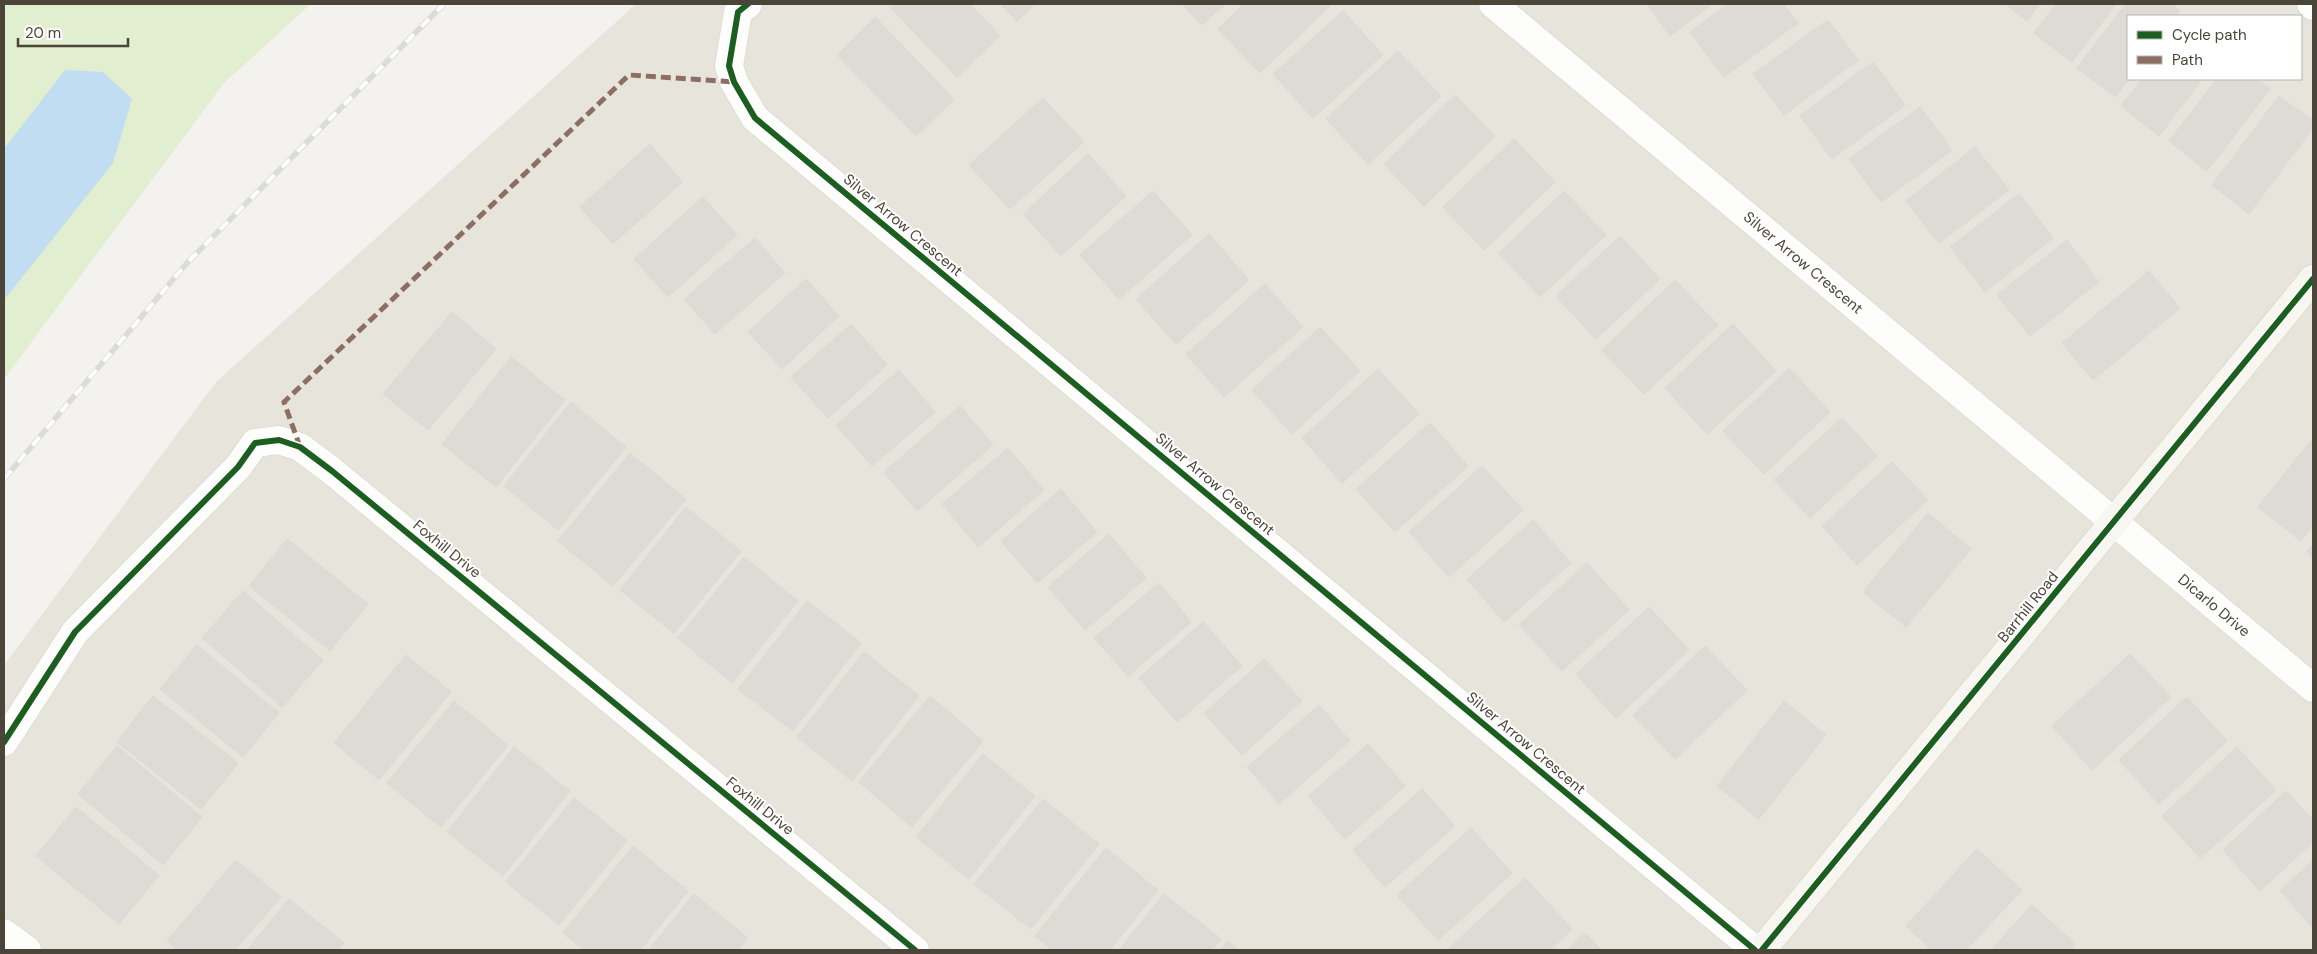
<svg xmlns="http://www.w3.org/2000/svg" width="2317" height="954" font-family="'DM Sans',sans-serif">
<rect width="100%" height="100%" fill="#f4f2ee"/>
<path fill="#e7e4dc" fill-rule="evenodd" d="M636,4H2313V950H4V665L216,382ZM2128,16H2301V79H2128Z"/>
<polygon fill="#e1eecf" points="4,4 311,4 224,83 4,379"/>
<polygon fill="#c0ddf1" points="65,70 103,72 132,99 113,163 4,300 4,149"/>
<g fill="#dedbd6" stroke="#dcd9d4">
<polygon points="896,4 970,4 1000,36 957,77 891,8"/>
<polygon points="1000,4 1035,4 1017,21"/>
<polygon points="1182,4 1225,4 1202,25"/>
<polygon points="1244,4 1332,4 1260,73 1218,29"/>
<polygon points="1647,4 1712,4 1670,36"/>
<polygon points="1728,4 1783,4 1798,23 1724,77 1690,32"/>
<polygon points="2005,4 2040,4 2027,21"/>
<polygon points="2056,4 2116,4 2072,62 2034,33"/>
<polygon points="2126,4 2171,4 2180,11 2177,16 2128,16 2129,79 2115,97 2077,68"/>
<polygon points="1343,11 1383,55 1313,118 1273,74"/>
<polygon points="875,17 954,99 916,136 837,55"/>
<polygon points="1828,20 1858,60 1784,115 1753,74"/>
<polygon points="1398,51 1441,96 1368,164 1326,119"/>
<polygon points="1873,62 1905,105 1832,159 1800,116"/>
<polygon points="2142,79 2202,79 2159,136 2121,106"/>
<polygon points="2217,79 2257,79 2270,89 2207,171 2169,141"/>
<polygon points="1455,95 1495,136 1424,206 1384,164"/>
<polygon points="2279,96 2313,121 2313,128 2249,214 2212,185"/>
<polygon points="1043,98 1084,142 1010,209 969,165"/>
<polygon points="1920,107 1952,150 1881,202 1849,159"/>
<polygon points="1514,139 1555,182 1484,250 1443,207"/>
<polygon points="650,144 682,182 613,244 580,207"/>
<polygon points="1975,147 2009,190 1939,243 1906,201"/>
<polygon points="1088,154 1126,196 1061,256 1023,214"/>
<polygon points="1153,191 1192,235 1119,299 1080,255"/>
<polygon points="1564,191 1606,235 1540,297 1499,253"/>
<polygon points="2019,194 2053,238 1985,292 1950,247"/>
<polygon points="703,197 737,235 668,297 634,259"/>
<polygon points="1209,234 1249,280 1176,344 1136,299"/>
<polygon points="1620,236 1660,279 1596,339 1556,296"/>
<polygon points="755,238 785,273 715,334 684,299"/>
<polygon points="2067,240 2099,282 2030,336 1997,295"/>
<polygon points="2149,271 2180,308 2093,380 2062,343"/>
<polygon points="806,279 839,316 782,369 748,332"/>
<polygon points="1675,280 1718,325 1644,394 1602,350"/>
<polygon points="1265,284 1303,327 1224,397 1186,354"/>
<polygon points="452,312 496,349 428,430 383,394"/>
<polygon points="851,324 887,365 828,418 791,377"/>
<polygon points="1733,324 1776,371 1707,434 1665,388"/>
<polygon points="1320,327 1360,371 1292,434 1252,390"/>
<polygon points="511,357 565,400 496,487 442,444"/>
<polygon points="1789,368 1830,412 1764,474 1723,431"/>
<polygon points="1378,369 1419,414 1342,483 1302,438"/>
<polygon points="899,370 935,412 872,466 836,425"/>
<polygon points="571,402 626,447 558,530 504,486"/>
<polygon points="960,406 993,445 917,511 884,472"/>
<polygon points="1842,418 1877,456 1810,518 1774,480"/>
<polygon points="1430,423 1468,466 1395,532 1356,489"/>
<polygon points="2313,438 2313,526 2301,541 2258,507"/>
<polygon points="1008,448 1044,490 978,547 942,504"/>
<polygon points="630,453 686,499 613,586 558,541"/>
<polygon points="1892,462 1928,500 1857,565 1822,526"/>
<polygon points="1482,466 1523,510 1449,577 1409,532"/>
<polygon points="1061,489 1097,532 1037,583 1001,541"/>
<polygon points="686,507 741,551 674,633 620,590"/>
<polygon points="1928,513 1971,549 1906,627 1863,592"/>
<polygon points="1533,520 1571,563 1504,622 1467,579"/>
<polygon points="1109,534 1146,578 1085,630 1048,587"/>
<polygon points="287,539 368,604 330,651 249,586"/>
<polygon points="2313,545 2313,558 2307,551"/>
<polygon points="744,557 798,601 732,683 678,638"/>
<polygon points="1587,563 1629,610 1562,671 1519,625"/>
<polygon points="1159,583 1191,622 1128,676 1094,638"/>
<polygon points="243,591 323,660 282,707 202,638"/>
<polygon points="807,601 861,643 793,731 738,689"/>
<polygon points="1649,607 1689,650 1616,718 1576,674"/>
<polygon points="1203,622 1242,666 1177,722 1139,678"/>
<polygon points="197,645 279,713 243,757 160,689"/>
<polygon points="1705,646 1747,690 1675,759 1633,715"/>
<polygon points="864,652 919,696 852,781 797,737"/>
<polygon points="2130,654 2171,697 2092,770 2052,726"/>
<polygon points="406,655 451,692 379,780 334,743"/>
<polygon points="1264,659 1302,701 1242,755 1204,713"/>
<polygon points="153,696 238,763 201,809 117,742"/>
<polygon points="930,696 983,741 912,827 859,782"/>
<polygon points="2187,697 2227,741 2159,804 2119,760"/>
<polygon points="454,701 508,745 441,827 387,783"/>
<polygon points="1784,701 1826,735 1759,819 1717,786"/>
<polygon points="1319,705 1350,741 1279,804 1247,767"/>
<polygon points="1368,744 1405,786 1345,839 1308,796"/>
<polygon points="117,746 202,817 163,865 78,794"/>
<polygon points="514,747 570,791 503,876 447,832"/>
<polygon points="2237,747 2276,790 2200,858 2162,816"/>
<polygon points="983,754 1035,796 969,879 916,837"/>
<polygon points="1422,789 1455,826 1385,887 1353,850"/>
<polygon points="2286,791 2313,820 2313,842 2260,891 2223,850"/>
<polygon points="574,798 627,840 559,925 506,882"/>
<polygon points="1043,799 1099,844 1031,929 974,884"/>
<polygon points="76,807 159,875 119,924 36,856"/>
<polygon points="1471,828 1512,873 1438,940 1397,895"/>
<polygon points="633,846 688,891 640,950 584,950 563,933"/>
<polygon points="1106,848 1158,890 1110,950 1053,950 1035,936"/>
<polygon points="1977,849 2022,890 1966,950 1932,950 1906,926"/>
<polygon points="236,860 281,897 235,950 178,950 167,941"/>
<polygon points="2313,860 2313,928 2280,891"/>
<polygon points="1525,878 1572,929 1550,950 1450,950 1449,948"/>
<polygon points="694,894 748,938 738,950 649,950"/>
<polygon points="1164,894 1221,939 1212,950 1119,950"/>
<polygon points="289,899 344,943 338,950 247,950"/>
<polygon points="2032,905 2076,944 2070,950 1991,950"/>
<polygon points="1585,933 1602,950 1567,950"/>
<polygon points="1228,941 1238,950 1220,950"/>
</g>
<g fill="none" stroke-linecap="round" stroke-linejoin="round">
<g stroke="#d2d0cb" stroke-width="29">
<g id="street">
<polyline points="748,4 738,12 729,66 734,82 755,118 1755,950"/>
<path id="s1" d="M1493,4L2313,688"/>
<polyline points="2311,4 2313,6"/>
<polyline points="4,742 75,632 238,467 255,443 279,440 300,447 332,471 915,950"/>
<polyline points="4,933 27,950"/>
</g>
</g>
<g stroke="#d3cfc5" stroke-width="29">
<polyline id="secondary" points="1762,950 2313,279"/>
</g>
<use href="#street" stroke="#fdfdfc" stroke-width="28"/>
<use href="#secondary" stroke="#f7f6f1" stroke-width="28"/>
<g stroke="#dbdbda" stroke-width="5.5">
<polyline id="rail" points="4,479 187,263 444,4"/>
</g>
<use href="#rail" stroke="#fff" stroke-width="4" stroke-dasharray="11" stroke-linecap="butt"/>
<polyline stroke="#8d6e63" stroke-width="5" stroke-dasharray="10 5" stroke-linecap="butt" points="300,447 284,402 629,75 734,82"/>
<g stroke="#fff" stroke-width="9">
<g id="cycleway">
<polyline points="748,4 738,12 729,66 734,82 755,118 1755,950"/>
<polyline points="4,742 75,632 238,467 255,443 279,440 300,447 332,471 915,950"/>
<polyline points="1762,950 2313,279"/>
</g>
</g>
<use href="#cycleway" stroke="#1b5e20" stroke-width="6"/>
</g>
<g text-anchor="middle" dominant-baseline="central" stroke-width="4" stroke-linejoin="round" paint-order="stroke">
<g font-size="15" fill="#4b4439" stroke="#fff">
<text transform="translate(903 225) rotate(40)">Silver Arrow Crescent</text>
<text stroke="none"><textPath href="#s1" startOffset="404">Silver Arrow Crescent</textPath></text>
<text transform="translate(1215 484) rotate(40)">Silver Arrow Crescent</text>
<text transform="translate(447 549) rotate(39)">Foxhill Drive</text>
<text stroke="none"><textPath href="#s1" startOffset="939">Dicarlo Drive</textPath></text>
<text transform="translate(2028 607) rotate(-51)">Barrhill Road</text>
<text transform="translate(1526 743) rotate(40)">Silver Arrow Crescent</text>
<text transform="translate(760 806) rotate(39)">Foxhill Drive</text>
</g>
</g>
<rect width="2317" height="954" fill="none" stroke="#4b4439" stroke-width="10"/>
<rect x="2127" y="15" width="175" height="65" fill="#ffffff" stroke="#b7b4b0"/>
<rect x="2137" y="31" width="25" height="8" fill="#1b5e20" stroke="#b7b4b0"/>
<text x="2172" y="40" font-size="15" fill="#4b4439">Cycle path</text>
<rect x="2137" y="56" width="25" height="8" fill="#8d6e63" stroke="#b7b4b0"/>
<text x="2172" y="65" font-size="15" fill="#4b4439">Path</text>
<path d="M18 38v8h110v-8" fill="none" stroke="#4b4439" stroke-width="2.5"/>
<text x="25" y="38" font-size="15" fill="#4b4439" stroke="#ffffff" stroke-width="4" paint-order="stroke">20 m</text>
</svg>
